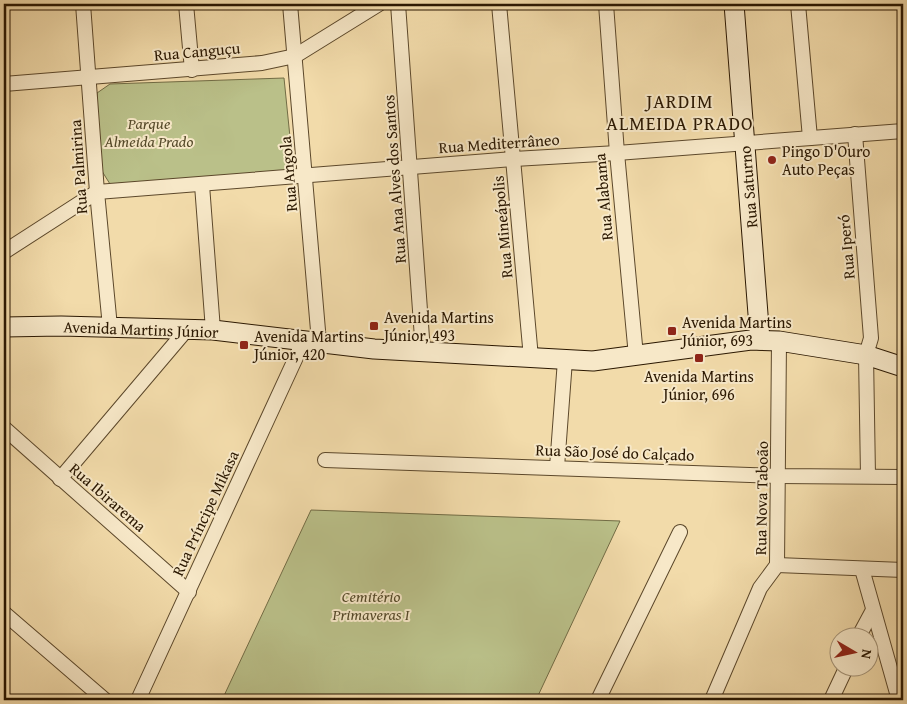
<svg xmlns="http://www.w3.org/2000/svg" width="907" height="704" font-family="'Gentium Book Plus',serif">
<rect width="100%" height="100%" fill="#f2dbaa"/>
<filter id="stains"><feTurbulence type="fractalNoise" baseFrequency=".004" numOctaves="4"/><feColorMatrix values="0 0 0 0 .2 0 0 0 0 .09 0 0 0 0 .02 0 0 0 .5 -.17"/></filter>
<radialGradient id="worn" r=".72"><stop offset=".6" stop-color="#630" stop-opacity="0"/><stop offset="1" stop-color="#630" stop-opacity=".3"/></radialGradient>
<g fill="#bac089" stroke="#726c45">
<polygon points="284,78 292,157 285,172 110,184 100,168 97,93 110,84"/>
<polygon points="311,510 620,521 536,700 222,700"/>
</g>
<g fill="none" stroke-linecap="round" stroke-linejoin="round">
<g stroke="#5c482b" stroke-width="16">
<g id="street">
<polyline points="83,4 97,192 110,327"/>
<polyline points="186,4 192,70"/>
<polyline points="290,4 319,342"/>
<polyline points="398,4 423,352"/>
<polyline points="499,4 531,358"/>
<polyline points="606,4 617,153 636,356"/>
<polyline points="798,4 810,138"/>
<polyline points="4,84 262,63 295,56 379,4"/>
<polyline points="855,134 871,338 866,355 868,476"/>
<polyline points="202,185 213,330"/>
<polyline points="4,252 97,192 514,159 617,153 903,131"/>
<polyline points="4,428 189,592"/>
<polyline points="325,460 779,476 903,477"/>
<polyline points="557,467 565,360"/>
<polyline points="60,479 188,328"/>
<polyline points="777,565 903,570"/>
<polyline points="862,569 899,700"/>
<polyline points="4,613 105,700"/>
<polyline points="859,636 873,610"/>
<polyline points="138,700 304,340"/>
<polyline points="598,700 680,532"/>
<polyline points="712,700 760,588 777,565 779,341"/>
<polyline points="831,700 847,666"/>
</g>
</g>
<g stroke="#2a1701" stroke-width="21">
<g id="secondary">
<polyline points="734,4 760,340"/>
<polyline points="4,327 61,326 213,330 374,349 593,361 751,340 779,341 866,355 903,367"/>
</g>
</g>
<use href="#street" stroke="#f7e8c8" stroke-width="14"/>
<use href="#secondary" stroke="#f7e8c8" stroke-width="19"/>
</g>
<g fill="#8f2418" stroke="#f7e8c8" stroke-width="2">
<circle cx="772" cy="160" r="5"/>
<rect x="369" y="321" width="10" height="10" rx="2.5"/>
<rect x="667" y="326" width="10" height="10" rx="2.5"/>
<rect x="239" y="340" width="10" height="10" rx="2.5"/>
<rect x="694" y="353" width="10" height="10" rx="2.5"/>
</g>
<g text-anchor="middle" dominant-baseline="central" stroke-width="4" stroke-linejoin="round" paint-order="stroke">
<g font-size="16" fill="#2a1701" stroke="#f7e8c8">
<text transform="translate(197 51) rotate(-5)">Rua Canguçu</text>
<text transform="translate(499 143) rotate(-4)">Rua Mediterrâneo</text>
<text transform="translate(78 167) rotate(-94)">Rua Palmirina</text>
<text transform="translate(288 174) rotate(-95)">Rua Angola</text>
<text transform="translate(394 179) rotate(-94)">Rua Ana Alves dos Santos</text>
<text transform="translate(748 187) rotate(-95)">Rua Saturno</text>
<text transform="translate(603 197) rotate(-95)">Rua Alabama</text>
<text transform="translate(502 227) rotate(-95)">Rua Mineápolis</text>
<text transform="translate(846 247) rotate(-95)">Rua Iperó</text>
<text transform="translate(141 329) rotate(2)">Avenida Martins Júnior</text>
<text transform="translate(615 452) rotate(2)">Rua São José do Calçado</text>
<text transform="translate(108 497) rotate(41)">Rua Ibirarema</text>
<text transform="translate(761 498) rotate(-89)">Rua Nova Taboão</text>
<text transform="translate(205 513) rotate(-65)">Rua Príncipe Mikasa</text>
</g>
<g font-size="16" font-style="italic" fill="#554a2a" stroke="#f7e8c8">
<text x="149" y="123">Parque<tspan x="149" dy="18">Almeida Prado</tspan></text>
<text x="371" y="596">Cemitério<tspan x="371" dy="18">Primaveras I</tspan></text>
</g>
<g font-size="16" fill="#2a1701" stroke="#f7e8c8" text-anchor="start">
<text x="782" y="151">Pingo D'Ouro<tspan x="782" dy="18">Auto Peças</tspan></text>
<text x="384" y="317">Avenida Martins<tspan x="384" dy="18">Júnior, 493</tspan></text>
<text x="682" y="322">Avenida Martins<tspan x="682" dy="18">Júnior, 693</tspan></text>
<text x="254" y="336">Avenida Martins<tspan x="254" dy="18">Júnior, 420</tspan></text>
<text x="699" y="376" text-anchor="middle">Avenida Martins<tspan x="699" dy="18">Júnior, 696</tspan></text>
</g>
<g font-size="19" letter-spacing="1" fill="#2a1701" stroke="#f7e8c8">
<text x="680" y="101">JARDIM<tspan x="680" dy="22">ALMEIDA PRADO</tspan></text>
</g>
</g>
<rect width="907" height="704" fill="none" stroke="#f2dbaa" stroke-width="20"/>
<rect x="5" y="5" width="897" height="694" fill="none" stroke="#2a1701" stroke-width="2.5"/>
<rect x="10" y="10" width="887" height="684" fill="none" stroke="#2a1701"/>
<g transform="translate(854 652) rotate(99)"><circle r="24" fill="#f7e8c8" stroke="#a59478"/>
<path d="M0-4L9 19L0 12L-9 19Z" fill="#8f2418"/>
<text y="-8" font-size="14" font-weight="bold" text-anchor="middle" fill="#2a1701">N</text>
</g>
<rect width="100%" height="100%" filter="url(#stains)"/>
<rect width="100%" height="100%" fill="url(#worn)"/>
</svg>
